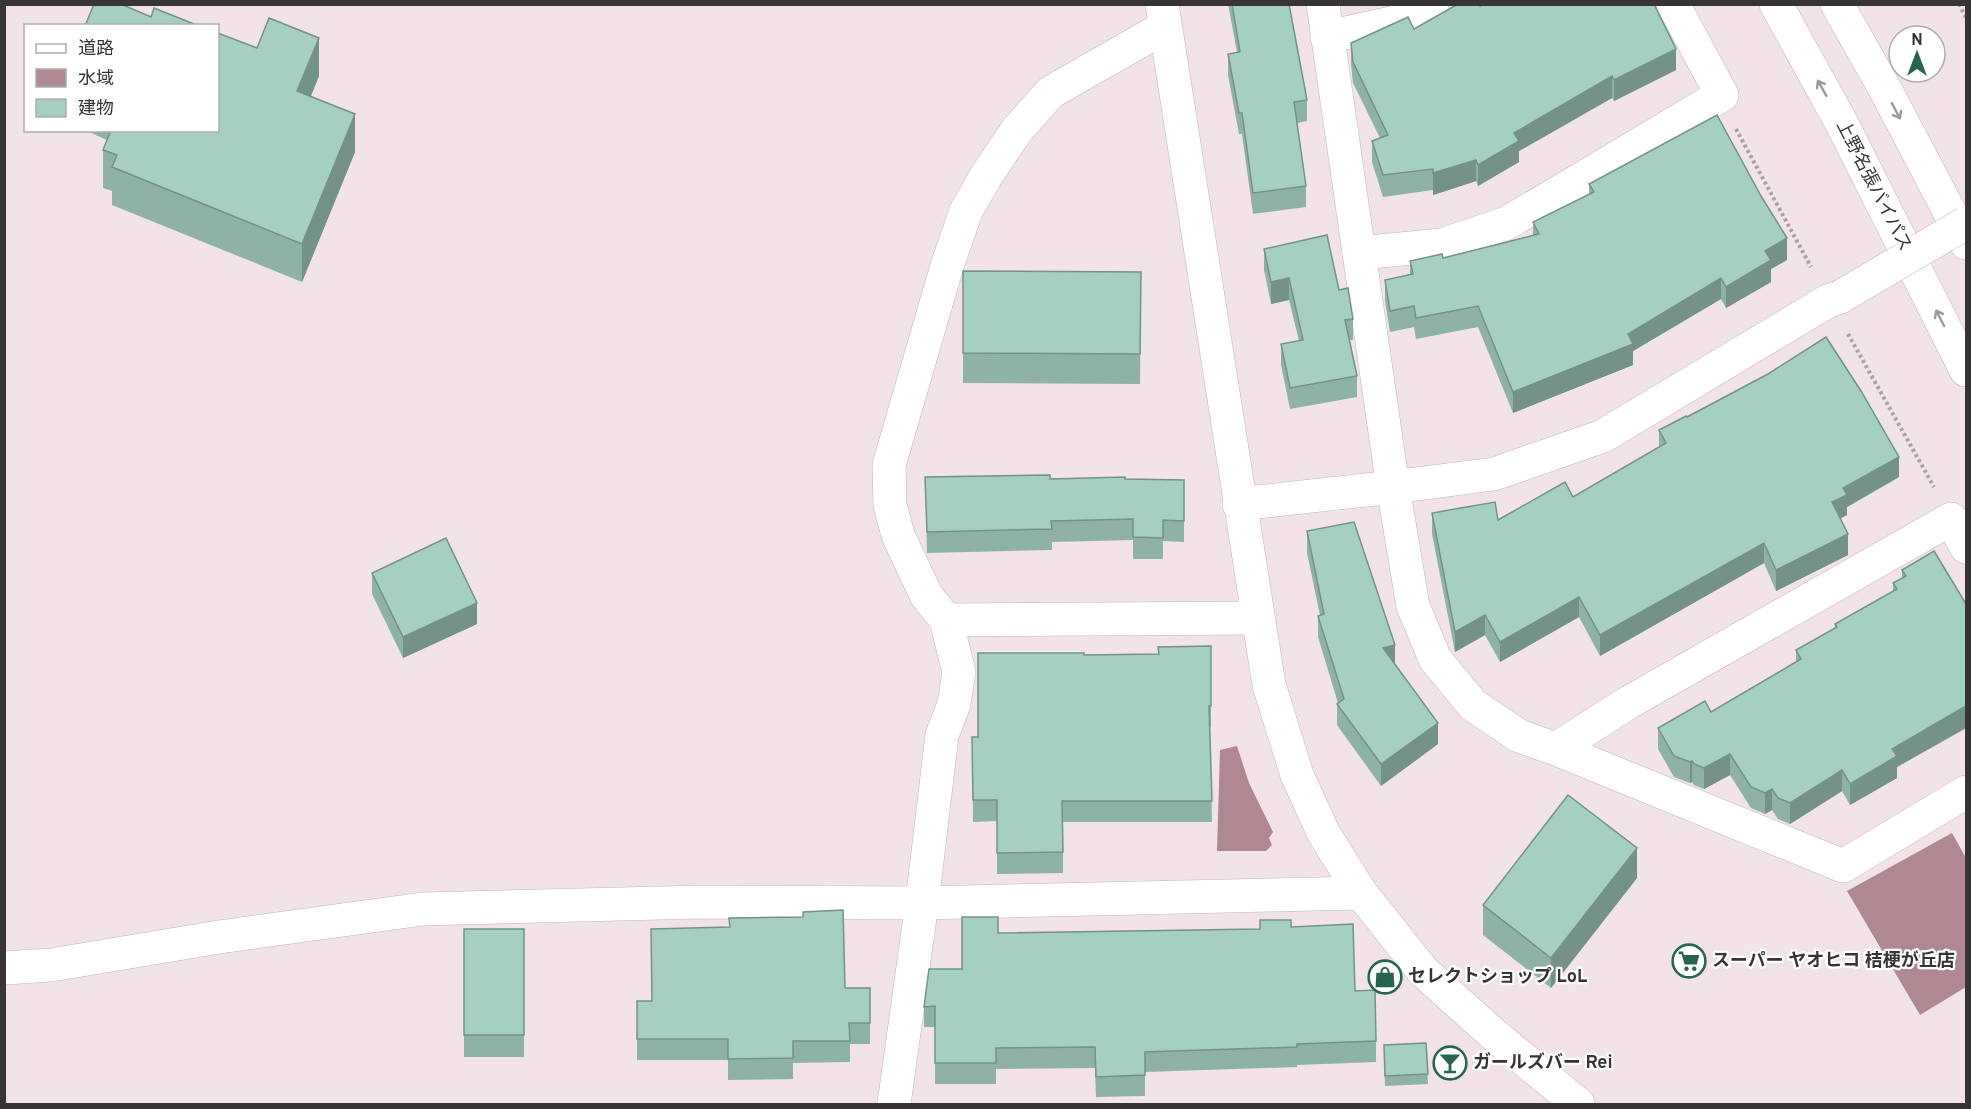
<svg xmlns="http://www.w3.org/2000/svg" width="1971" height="1109" font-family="Overpass,'Noto Sans JP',sans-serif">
<rect width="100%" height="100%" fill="#f1e3e6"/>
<g fill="#af8892">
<polygon points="1237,746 1249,783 1273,832 1269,838 1272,845 1266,851 1217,851 1220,750"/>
<polygon points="1952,833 1966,858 1966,987 1920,1015 1847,891"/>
</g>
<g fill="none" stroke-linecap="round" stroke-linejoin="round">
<g stroke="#c3b6b9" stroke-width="34">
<g id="minor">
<polyline points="1162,4 1269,685 1297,775 1324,834 1361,893 1423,971 1492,1033 1578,1104"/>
<polyline points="1323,4 1393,487 1413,606 1435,659 1473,705 1519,736 1556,749 1843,866 1966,792"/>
<polyline points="1327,37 1409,19 1432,4"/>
<polyline points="1359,253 1442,245 1507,223 1722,95 1673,4"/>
<polyline points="1239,504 1393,487 1494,474 1603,436 1828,301 1840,297"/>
<polyline points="946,620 1258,618"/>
<polyline points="1556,749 1626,704 1951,519 1966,547"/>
<polyline points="4,968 51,965 219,937 423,909 702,902 922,903 1361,893"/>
<polyline points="894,1104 922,903 942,735 954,704 959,672 946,620 926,595 898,535 890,505 889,465 947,266 966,211 986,176 1017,130 1051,92 1165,27"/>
</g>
</g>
<g stroke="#c3b6b9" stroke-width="34">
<g id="highway">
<polyline points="1776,4 1842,124 1966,370"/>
<polyline points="1837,4 1885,89 1966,243"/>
</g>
</g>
<g stroke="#aaa0a2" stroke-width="4" stroke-dasharray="3 3" stroke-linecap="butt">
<polyline points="1959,4 1966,18"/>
<polyline points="1736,129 1811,267"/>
<polyline points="1848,334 1934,487"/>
</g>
<use href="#minor" stroke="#fff" stroke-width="33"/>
<use href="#highway" stroke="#fff" stroke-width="33"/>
<g stroke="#c3b6b9" stroke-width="34" stroke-linecap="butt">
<polyline id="minor-bridge" points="1840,297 1966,223"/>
</g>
<use href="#minor-bridge" stroke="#fff" stroke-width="33"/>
</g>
<g fill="#8eb3a4">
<polygon points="1228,4 1289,4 1307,100 1307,121 1297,123 1306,186 1306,207 1253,214 1242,134 1239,134 1228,75 1228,54 1237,52"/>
<polygon points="1480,6 1676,70 1614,101 1612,98 1519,151 1519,162 1478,186 1476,181 1433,195 1433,190 1383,197 1372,162 1372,141 1380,138 1353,83 1351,64 1351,43 1414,29"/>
<polygon points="319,76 311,96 355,152 302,282 112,205 112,191 103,188 103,150 107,140 85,130 218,130"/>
<polygon points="1589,184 1787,260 1771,269 1771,282 1726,308 1721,299 1633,351 1633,365 1513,413 1478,327 1416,339 1414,327 1390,332 1385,301 1385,280 1410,274 1410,261 1443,258 1533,235 1533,222 1589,194"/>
<polygon points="1264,249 1339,290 1353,319 1353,340 1350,340 1357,376 1357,397 1290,409 1281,365 1281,344 1299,341 1289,300 1271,304 1264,270"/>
<polygon points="963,271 1141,272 1140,384 963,383"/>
<polygon points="1687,417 1899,477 1847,507 1847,515 1840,518 1848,555 1776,591 1764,563 1600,656 1579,617 1500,662 1485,635 1455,652 1432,534 1432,513 1498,520 1573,497 1659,447 1659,430"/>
<polygon points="925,477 1184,480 1184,542 1163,541 1163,559 1133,559 1133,540 1052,542 1052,550 927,553"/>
<polygon points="1307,531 1395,664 1438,744 1381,786 1337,725 1337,704 1338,703 1318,637 1318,616 1320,615 1307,553"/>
<polygon points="1902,570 1966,604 1966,728 1897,767 1897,778 1850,805 1842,791 1790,824 1778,819 1772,810 1765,814 1751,808 1730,775 1704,789 1694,785 1692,782 1690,783 1674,777 1658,749 1658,728 1711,712 1796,662 1796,650 1835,628 1835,624 1893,591 1893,583 1902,578"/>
<polygon points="372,573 477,624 403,658 372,594"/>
<polygon points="1211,646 1211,727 1210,727 1212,822 1063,822 1063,873 997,874 997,821 973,822 972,737 978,737 1084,655 1159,654"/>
<polygon points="1637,878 1551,988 1483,935 1483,905"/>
<polygon points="1291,927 1355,991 1376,1041 1376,1062 1297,1065 1297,1067 1145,1072 1145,1096 1096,1097 1095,1068 996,1069 996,1084 935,1084 935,1027 924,1027 924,1007 998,933 1260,929"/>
<rect x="464" y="929" width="60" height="128"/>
<polygon points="845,988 870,988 870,1044 850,1044 850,1062 793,1063 793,1079 728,1080 728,1060 637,1060 637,1001 652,1001"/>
<polygon points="1426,1043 1428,1084 1385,1086 1384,1045"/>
</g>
<g fill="#749286">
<polygon points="319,38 319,76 297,129 297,91"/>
<polygon points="1676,49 1676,70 1614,101 1614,80"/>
<polygon points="1612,76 1612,98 1519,151 1519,162 1478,186 1478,165 1514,133"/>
<polygon points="355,114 355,152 302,282 302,244"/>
<polygon points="1476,160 1476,181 1433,195 1433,173"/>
<polygon points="1787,238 1787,260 1771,269 1771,282 1726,308 1726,287 1765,251"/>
<polygon points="1289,278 1289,300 1271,304 1271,282"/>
<polygon points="1721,278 1721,299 1633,351 1633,365 1513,413 1513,392 1628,334"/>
<polygon points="1899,457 1899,477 1847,507 1847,515 1832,523 1832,502 1843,488"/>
<polygon points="1848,534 1848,555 1776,591 1776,570"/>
<polygon points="1764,543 1764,563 1600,656 1600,635"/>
<polygon points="1579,597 1579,617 1500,662 1500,642"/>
<polygon points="477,603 477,624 403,658 403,637"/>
<polygon points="1485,615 1485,635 1455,652 1455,632"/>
<polygon points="1395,645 1395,666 1383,648"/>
<polygon points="1966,706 1966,728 1897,767 1897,778 1850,805 1850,784 1892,749"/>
<polygon points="1438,723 1438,744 1381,786 1381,764"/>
<polygon points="1730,754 1730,775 1704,789 1704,768"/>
<polygon points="1692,761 1692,782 1690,783 1690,762"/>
<polygon points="1842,770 1842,791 1790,824 1790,803"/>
<polygon points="1772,789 1772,810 1765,814 1765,793"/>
<polygon points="1637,848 1637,878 1551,988 1551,958"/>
</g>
<g fill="#a5d0bf" stroke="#749286" stroke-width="1.5">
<polygon points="94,4 121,4 151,17 154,8 199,26 85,26"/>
<polygon points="1232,4 1289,4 1307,100 1294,102 1306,186 1253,193 1242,113 1239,113 1228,54 1240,52"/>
<polygon points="1458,4 1479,4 1480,6 1484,4 1654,4 1676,49 1614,80 1612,76 1514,133 1519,141 1478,165 1476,160 1433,173 1433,169 1383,175 1372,141 1388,135 1353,62 1351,43 1406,18 1408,17 1414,29"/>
<polygon points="269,18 319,38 297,91 355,114 302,244 112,167 117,155 103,150 111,130 218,130 218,33 257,48"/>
<polygon points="1717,115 1761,196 1787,238 1765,251 1771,260 1726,287 1721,278 1628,334 1633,344 1513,392 1478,306 1416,318 1414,306 1390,311 1385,280 1413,274 1410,261 1442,254 1443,258 1539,234 1533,222 1594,192 1589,184"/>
<polygon points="1327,235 1339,290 1348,288 1353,319 1345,320 1357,376 1290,388 1281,344 1303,340 1289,278 1271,282 1264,249"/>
<polygon points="963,271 1141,272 1140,354 963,353"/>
<polygon points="1826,337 1861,391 1899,457 1843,488 1847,495 1832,502 1848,534 1776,570 1764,543 1600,635 1579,597 1500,642 1485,615 1455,632 1432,513 1495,502 1498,520 1565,482 1573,497 1666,443 1659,430 1686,416 1687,417 1768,374"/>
<polygon points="1050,475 1050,479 1125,477 1125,479 1184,480 1184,521 1163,520 1163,538 1133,537 1133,519 1051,521 1052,529 927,532 925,477"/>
<polygon points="1354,522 1395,645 1383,648 1438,723 1381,764 1337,704 1344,699 1318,616 1324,614 1307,531"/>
<polygon points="446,538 477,603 403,637 372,573"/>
<polygon points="1934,551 1966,604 1966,706 1892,749 1897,756 1850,784 1842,770 1790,803 1778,798 1772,789 1765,793 1751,787 1730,754 1704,768 1694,764 1692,761 1690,762 1674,756 1658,728 1705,701 1711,712 1801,659 1796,650 1837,627 1835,624 1897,589 1893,583 1906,576 1902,570"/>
<polygon points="1211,646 1211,706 1209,706 1212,801 1062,801 1063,852 997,853 997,800 973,800 972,737 978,737 978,653 1084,653 1084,655 1159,654 1158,647"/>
<polygon points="1568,795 1637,848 1551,958 1483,905"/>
<polygon points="843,910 845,988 870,988 870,1023 849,1023 850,1041 793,1041 793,1058 728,1059 728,1039 637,1039 637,1001 652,1001 651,929 730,927 729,918 803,917 803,912"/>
<polygon points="962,917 998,917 998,933 1260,929 1260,920 1291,920 1291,927 1353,924 1355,991 1375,990 1376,1041 1297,1044 1297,1047 1145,1052 1145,1075 1096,1077 1095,1047 996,1048 996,1063 935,1063 935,1006 924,1007 929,969 962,969"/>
<rect x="464" y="929" width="60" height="106"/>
<polygon points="1426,1043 1428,1074 1385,1076 1384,1045"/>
</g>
<defs><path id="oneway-shaft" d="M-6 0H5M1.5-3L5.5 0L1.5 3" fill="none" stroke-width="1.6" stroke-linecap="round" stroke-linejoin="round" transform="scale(1.5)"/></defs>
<g stroke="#9c999a">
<use href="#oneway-shaft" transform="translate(1822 88) rotate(-119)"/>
<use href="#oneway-shaft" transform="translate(1896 111) rotate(62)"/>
<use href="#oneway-shaft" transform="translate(1940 318) rotate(-117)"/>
</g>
<defs>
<g id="supermarket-ring" transform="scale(1.725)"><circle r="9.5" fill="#fff" stroke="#276552" stroke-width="1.5"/><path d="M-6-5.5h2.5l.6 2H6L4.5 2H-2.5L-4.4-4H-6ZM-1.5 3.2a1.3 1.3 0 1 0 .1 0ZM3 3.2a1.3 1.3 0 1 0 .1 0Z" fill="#276552"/></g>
<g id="shop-ring" transform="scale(1.725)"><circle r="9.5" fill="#fff" stroke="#276552" stroke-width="1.5"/><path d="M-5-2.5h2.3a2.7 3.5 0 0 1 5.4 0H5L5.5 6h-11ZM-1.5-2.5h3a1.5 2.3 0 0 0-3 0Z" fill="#276552"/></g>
<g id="bar-ring" transform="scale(1.725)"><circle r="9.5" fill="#fff" stroke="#276552" stroke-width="1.5"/><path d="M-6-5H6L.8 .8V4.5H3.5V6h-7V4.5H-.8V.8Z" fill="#276552"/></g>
</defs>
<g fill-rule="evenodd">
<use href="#supermarket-ring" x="1689" y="961"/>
<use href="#shop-ring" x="1385" y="977"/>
<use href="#bar-ring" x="1450" y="1063"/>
</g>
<g text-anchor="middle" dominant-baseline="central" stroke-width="4.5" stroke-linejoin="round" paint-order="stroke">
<g font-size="18" fill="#383334" stroke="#fff">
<text transform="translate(1873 186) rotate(63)">上野名張バイパス</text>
</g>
<g font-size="18" font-weight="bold" fill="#383334" stroke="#fff" text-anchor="start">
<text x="1712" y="961">スーパー ヤオヒコ 桔梗が丘店</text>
<text x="1408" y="977">セレクトショップ LoL</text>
<text x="1473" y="1063">ガールズバー Rei</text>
</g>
</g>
<rect width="1971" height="1109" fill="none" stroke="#383334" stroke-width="12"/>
<rect x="24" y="24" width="195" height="108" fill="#ffffff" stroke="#afadae" stroke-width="1.5"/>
<rect x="36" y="44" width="30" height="9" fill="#ffffff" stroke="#afadae" stroke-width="1.5"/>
<text x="78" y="54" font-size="18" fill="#383334">道路</text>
<rect x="36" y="69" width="30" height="18" fill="#af8892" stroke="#afadae" stroke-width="1.5"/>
<text x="78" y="84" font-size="18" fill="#383334">水域</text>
<rect x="36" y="99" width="30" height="18" fill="#a5d0bf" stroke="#afadae" stroke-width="1.5"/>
<text x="78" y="114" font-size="18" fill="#383334">建物</text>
<g transform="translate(1917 54)"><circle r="28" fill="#ffffff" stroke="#afadae" stroke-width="1.5"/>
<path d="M0-4.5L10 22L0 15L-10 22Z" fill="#276552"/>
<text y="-9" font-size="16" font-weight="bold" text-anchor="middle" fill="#383334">N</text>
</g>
</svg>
